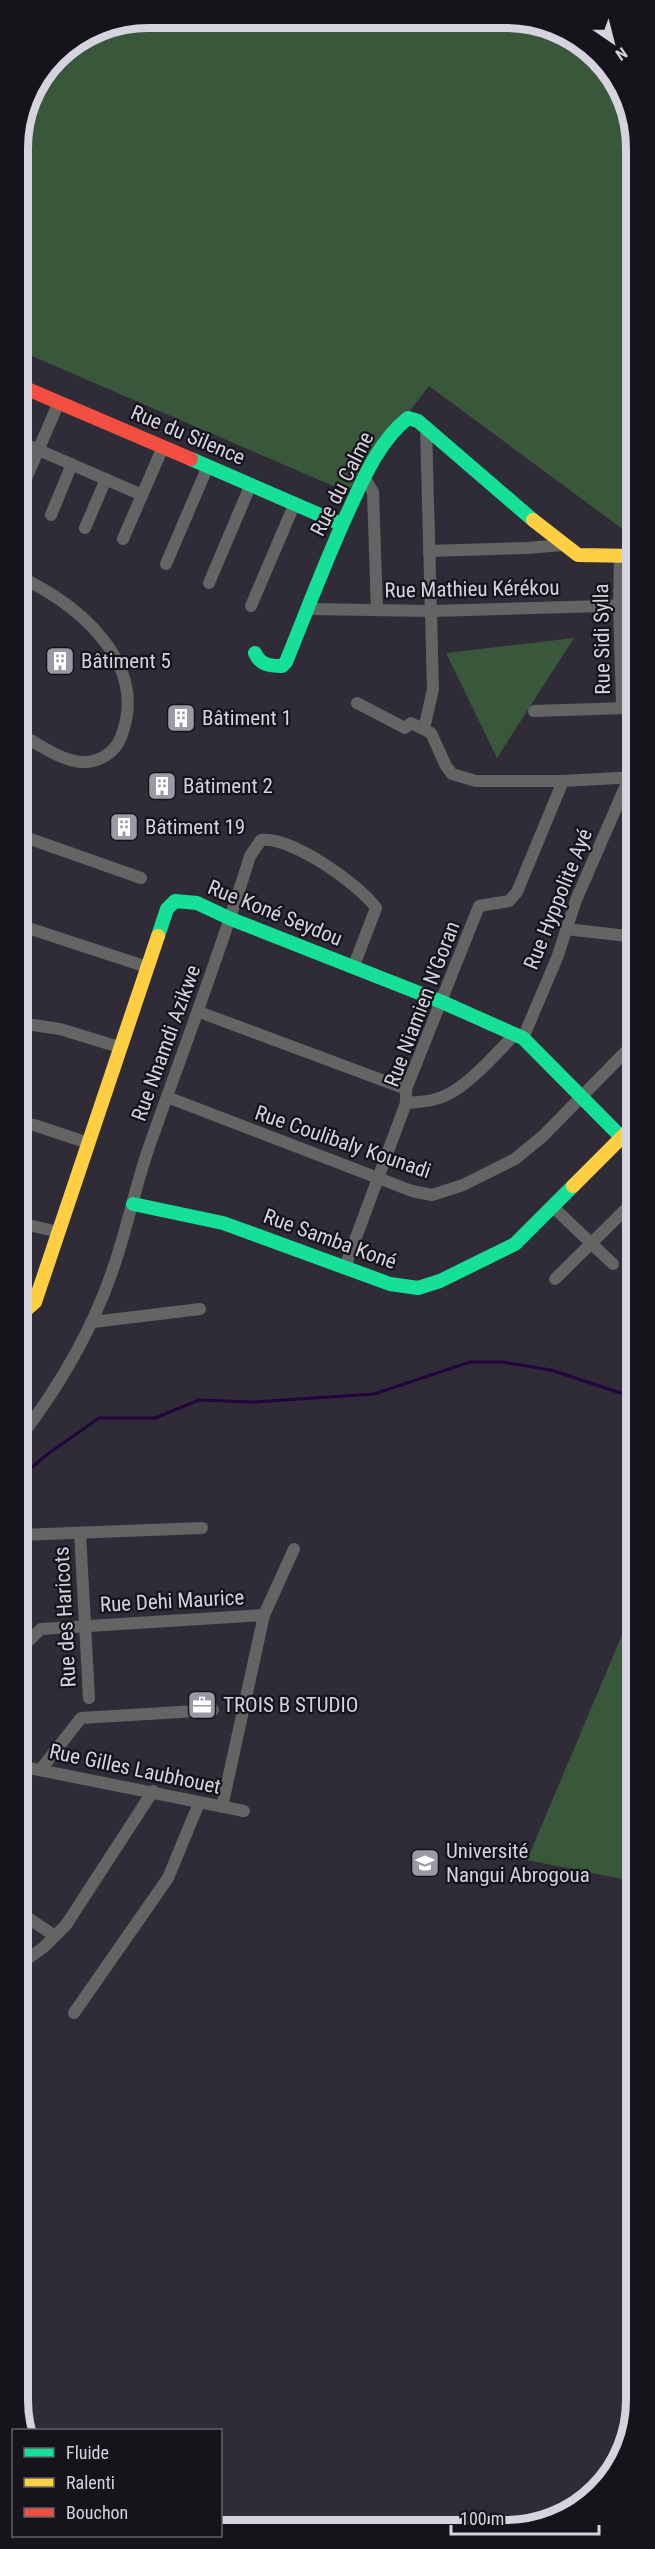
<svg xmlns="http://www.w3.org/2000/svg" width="655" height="2549" font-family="'Roboto Condensed',sans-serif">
<rect width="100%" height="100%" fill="#302c37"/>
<g fill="#39573a">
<polygon points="148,18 533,21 604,62 636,131 636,539 429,386 347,492 18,350 18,140 28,98 56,56 99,28"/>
<polygon points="574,638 497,758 446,653"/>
<path d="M18,685L30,690C31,698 26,707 20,712Z"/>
<polygon points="636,1602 637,1882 527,1860"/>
</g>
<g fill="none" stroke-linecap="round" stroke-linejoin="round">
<polyline stroke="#21053c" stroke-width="3" points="19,1478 49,1453 99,1418 155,1418 199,1400 253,1402 374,1394 470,1362 502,1362 551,1370 636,1398"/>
<g stroke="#636464" stroke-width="12">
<polyline points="18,441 142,495"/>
<polyline points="365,479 373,492 377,610"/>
<polyline points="18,497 59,402"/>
<polyline points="51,515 72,464"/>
<polyline points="85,528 106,479"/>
<polyline points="123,539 163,447"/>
<polyline points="429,551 527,548 563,545"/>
<polyline points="620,556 619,606 622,703 626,708 636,710"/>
<polyline points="166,564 208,466"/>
<path d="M18,576C78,604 150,663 121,737C115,753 98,763 81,762C59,760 37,743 18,733"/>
<polyline points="209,583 251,484"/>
<polyline points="251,606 295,503"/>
<polyline points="309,609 431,611 636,605"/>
<polyline points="620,647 636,646"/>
<polyline points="357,703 405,728 411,723 431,733 446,766 452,774 476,781 563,781 636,777"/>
<polyline points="534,711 626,708"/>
<polyline points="424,729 433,689 426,427"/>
<polyline points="19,835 141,878"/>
<polyline points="19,925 147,967"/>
<polyline points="566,929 636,937"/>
<polyline points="199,1012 406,1089"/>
<polyline points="19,1023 60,1029 119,1047"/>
<polyline points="523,1038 557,958 576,900 630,776"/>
<polyline points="167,1097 412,1191 432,1195 463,1185 515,1159 543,1136 636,1041"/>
<path d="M406,1103C416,1102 429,1102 439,1098C464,1091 497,1053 515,1034"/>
<polyline points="19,1124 34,1125 88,1143"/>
<polyline points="554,1208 613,1264"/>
<polyline points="19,1223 59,1232"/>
<polyline points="345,1267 406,1103 406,1089 479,906 509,901 517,892 563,781"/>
<polyline points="555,1279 636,1199"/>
<polyline points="93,1322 200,1309"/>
<path d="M19,1439C59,1387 92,1331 113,1269C127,1229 135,1187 149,1147C183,1050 220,954 250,856L261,840C291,836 359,884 376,908L353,968"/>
<polyline points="80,1533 89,1698"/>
<polyline points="19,1535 202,1528"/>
<polyline points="19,1650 41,1629 264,1615 294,1549"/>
<polyline points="19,1766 244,1811"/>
<polyline points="41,1769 81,1718 213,1710"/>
<polyline points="222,1807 264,1615"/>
<polyline points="19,1912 55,1936"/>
<polyline points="19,1965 44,1947 66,1925 153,1791"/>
<polyline points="74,2013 168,1878 199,1803"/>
<polyline points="19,2038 20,2039"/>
</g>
<g stroke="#16e098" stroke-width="14">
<polyline points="191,459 341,524"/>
<path d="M255,653C260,665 270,666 282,666L286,662C306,613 325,562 347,514C363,480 378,442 408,418L418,421L533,520"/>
<polyline points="158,936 167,909 175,901 197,903 231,919 442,1002 523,1038 636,1152"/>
<polyline points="133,1204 223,1223 390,1284 418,1288 440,1281 515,1244 573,1186"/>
</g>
<g stroke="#ffcf43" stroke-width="14">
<polyline points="533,520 578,555 636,556"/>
<polyline points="573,1186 636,1123"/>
<polyline points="19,1316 35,1302 158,936"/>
</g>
<polyline stroke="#f24e42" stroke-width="14" points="18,385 191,459"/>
</g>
<defs>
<g id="building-square" transform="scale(1.5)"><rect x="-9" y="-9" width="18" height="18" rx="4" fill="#9c99a4" stroke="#16131b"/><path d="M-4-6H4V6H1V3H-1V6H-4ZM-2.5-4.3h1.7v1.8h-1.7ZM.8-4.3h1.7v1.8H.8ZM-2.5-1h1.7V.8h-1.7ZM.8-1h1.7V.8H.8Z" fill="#fff"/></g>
<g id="office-square" transform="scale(1.5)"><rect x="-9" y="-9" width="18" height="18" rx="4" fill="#9c99a4" stroke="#16131b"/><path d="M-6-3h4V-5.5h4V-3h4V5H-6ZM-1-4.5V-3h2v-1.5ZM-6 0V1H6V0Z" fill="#fff"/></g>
<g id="university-square" transform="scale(1.5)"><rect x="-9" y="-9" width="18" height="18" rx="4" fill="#9c99a4" stroke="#16131b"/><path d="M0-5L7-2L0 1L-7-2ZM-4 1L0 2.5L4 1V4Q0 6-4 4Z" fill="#fff"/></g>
</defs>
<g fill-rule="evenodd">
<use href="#building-square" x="60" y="661"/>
<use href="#building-square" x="181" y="718"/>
<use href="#building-square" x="162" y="786"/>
<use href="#building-square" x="124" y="827"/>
<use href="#office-square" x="202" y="1705"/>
<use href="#university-square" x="425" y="1863"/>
</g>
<g text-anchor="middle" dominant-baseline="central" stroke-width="4.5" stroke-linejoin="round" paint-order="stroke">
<g font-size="21" fill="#d6d3df" stroke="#16131b">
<text transform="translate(188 435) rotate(23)">Rue du Silence</text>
<text transform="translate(342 484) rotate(-63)">Rue du Calme</text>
<text transform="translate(472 589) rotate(-1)">Rue Mathieu Kérékou</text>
<text transform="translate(602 639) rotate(-91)">Rue Sidi Sylla</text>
<text transform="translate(558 899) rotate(-68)">Rue Hyppolite Ayé</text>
<text transform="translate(275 913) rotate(22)">Rue Koné Seydou</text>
<text transform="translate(422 1004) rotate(-69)">Rue Niamien N'Goran</text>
<text transform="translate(166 1043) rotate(-70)">Rue Nnamdi Azikwe</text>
<text transform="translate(343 1142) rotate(19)">Rue Coulibaly Kounadi</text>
<text transform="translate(330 1239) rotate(20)">Rue Samba Koné</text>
<text transform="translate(172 1601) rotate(-3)">Rue Dehi Maurice</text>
<text transform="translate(65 1617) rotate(-93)">Rue des Haricots</text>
<text transform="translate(135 1769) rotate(12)">Rue Gilles Laubhouet</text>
</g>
<g font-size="21" fill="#d6d3df" stroke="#16131b" text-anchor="start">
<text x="81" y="661">Bâtiment 5</text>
<text x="202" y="718">Bâtiment 1</text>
<text x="183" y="786">Bâtiment 2</text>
<text x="145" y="827">Bâtiment 19</text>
<text x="223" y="1705">TROIS B STUDIO</text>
<text x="446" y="1851">Université<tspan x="446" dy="24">Nangui Abrogoua</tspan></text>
</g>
</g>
<path d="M0 0H655V2549H0ZM148 28H506A120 120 0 0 1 626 148V2400A120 120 0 0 1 506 2520H148A120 120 0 0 1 28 2400V148A120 120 0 0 1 148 28Z" fill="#16131b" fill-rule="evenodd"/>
<path fill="none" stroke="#d6d3df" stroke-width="8" d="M148 28H506A120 120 0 0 1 626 148V2400A120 120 0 0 1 506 2520H148A120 120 0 0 1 28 2400V148A120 120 0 0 1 148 28Z"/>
<rect x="12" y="2429" width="210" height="108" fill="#16131b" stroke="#636069" stroke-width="1.5"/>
<rect x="24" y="2448" width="30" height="9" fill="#16e098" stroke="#636069" stroke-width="1.5"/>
<text x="66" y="2459" font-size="18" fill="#d6d3df">Fluide</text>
<rect x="24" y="2478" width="30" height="9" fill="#ffcf43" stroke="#636069" stroke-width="1.5"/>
<text x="66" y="2489" font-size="18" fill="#d6d3df">Ralenti</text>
<rect x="24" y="2508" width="30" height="9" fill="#f24e42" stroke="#636069" stroke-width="1.5"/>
<text x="66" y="2519" font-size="18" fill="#d6d3df">Bouchon</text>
<g transform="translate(613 42) rotate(145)" stroke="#16131b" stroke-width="4.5" paint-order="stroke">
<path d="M0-4.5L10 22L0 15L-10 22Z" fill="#d6d3df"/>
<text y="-9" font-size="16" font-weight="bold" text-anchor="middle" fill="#d6d3df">N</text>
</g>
<path d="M451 2525v9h148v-9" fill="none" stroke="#d6d3df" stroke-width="3"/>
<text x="460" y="2525" font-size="18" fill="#d6d3df" stroke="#16131b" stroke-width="4.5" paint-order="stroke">100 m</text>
</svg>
